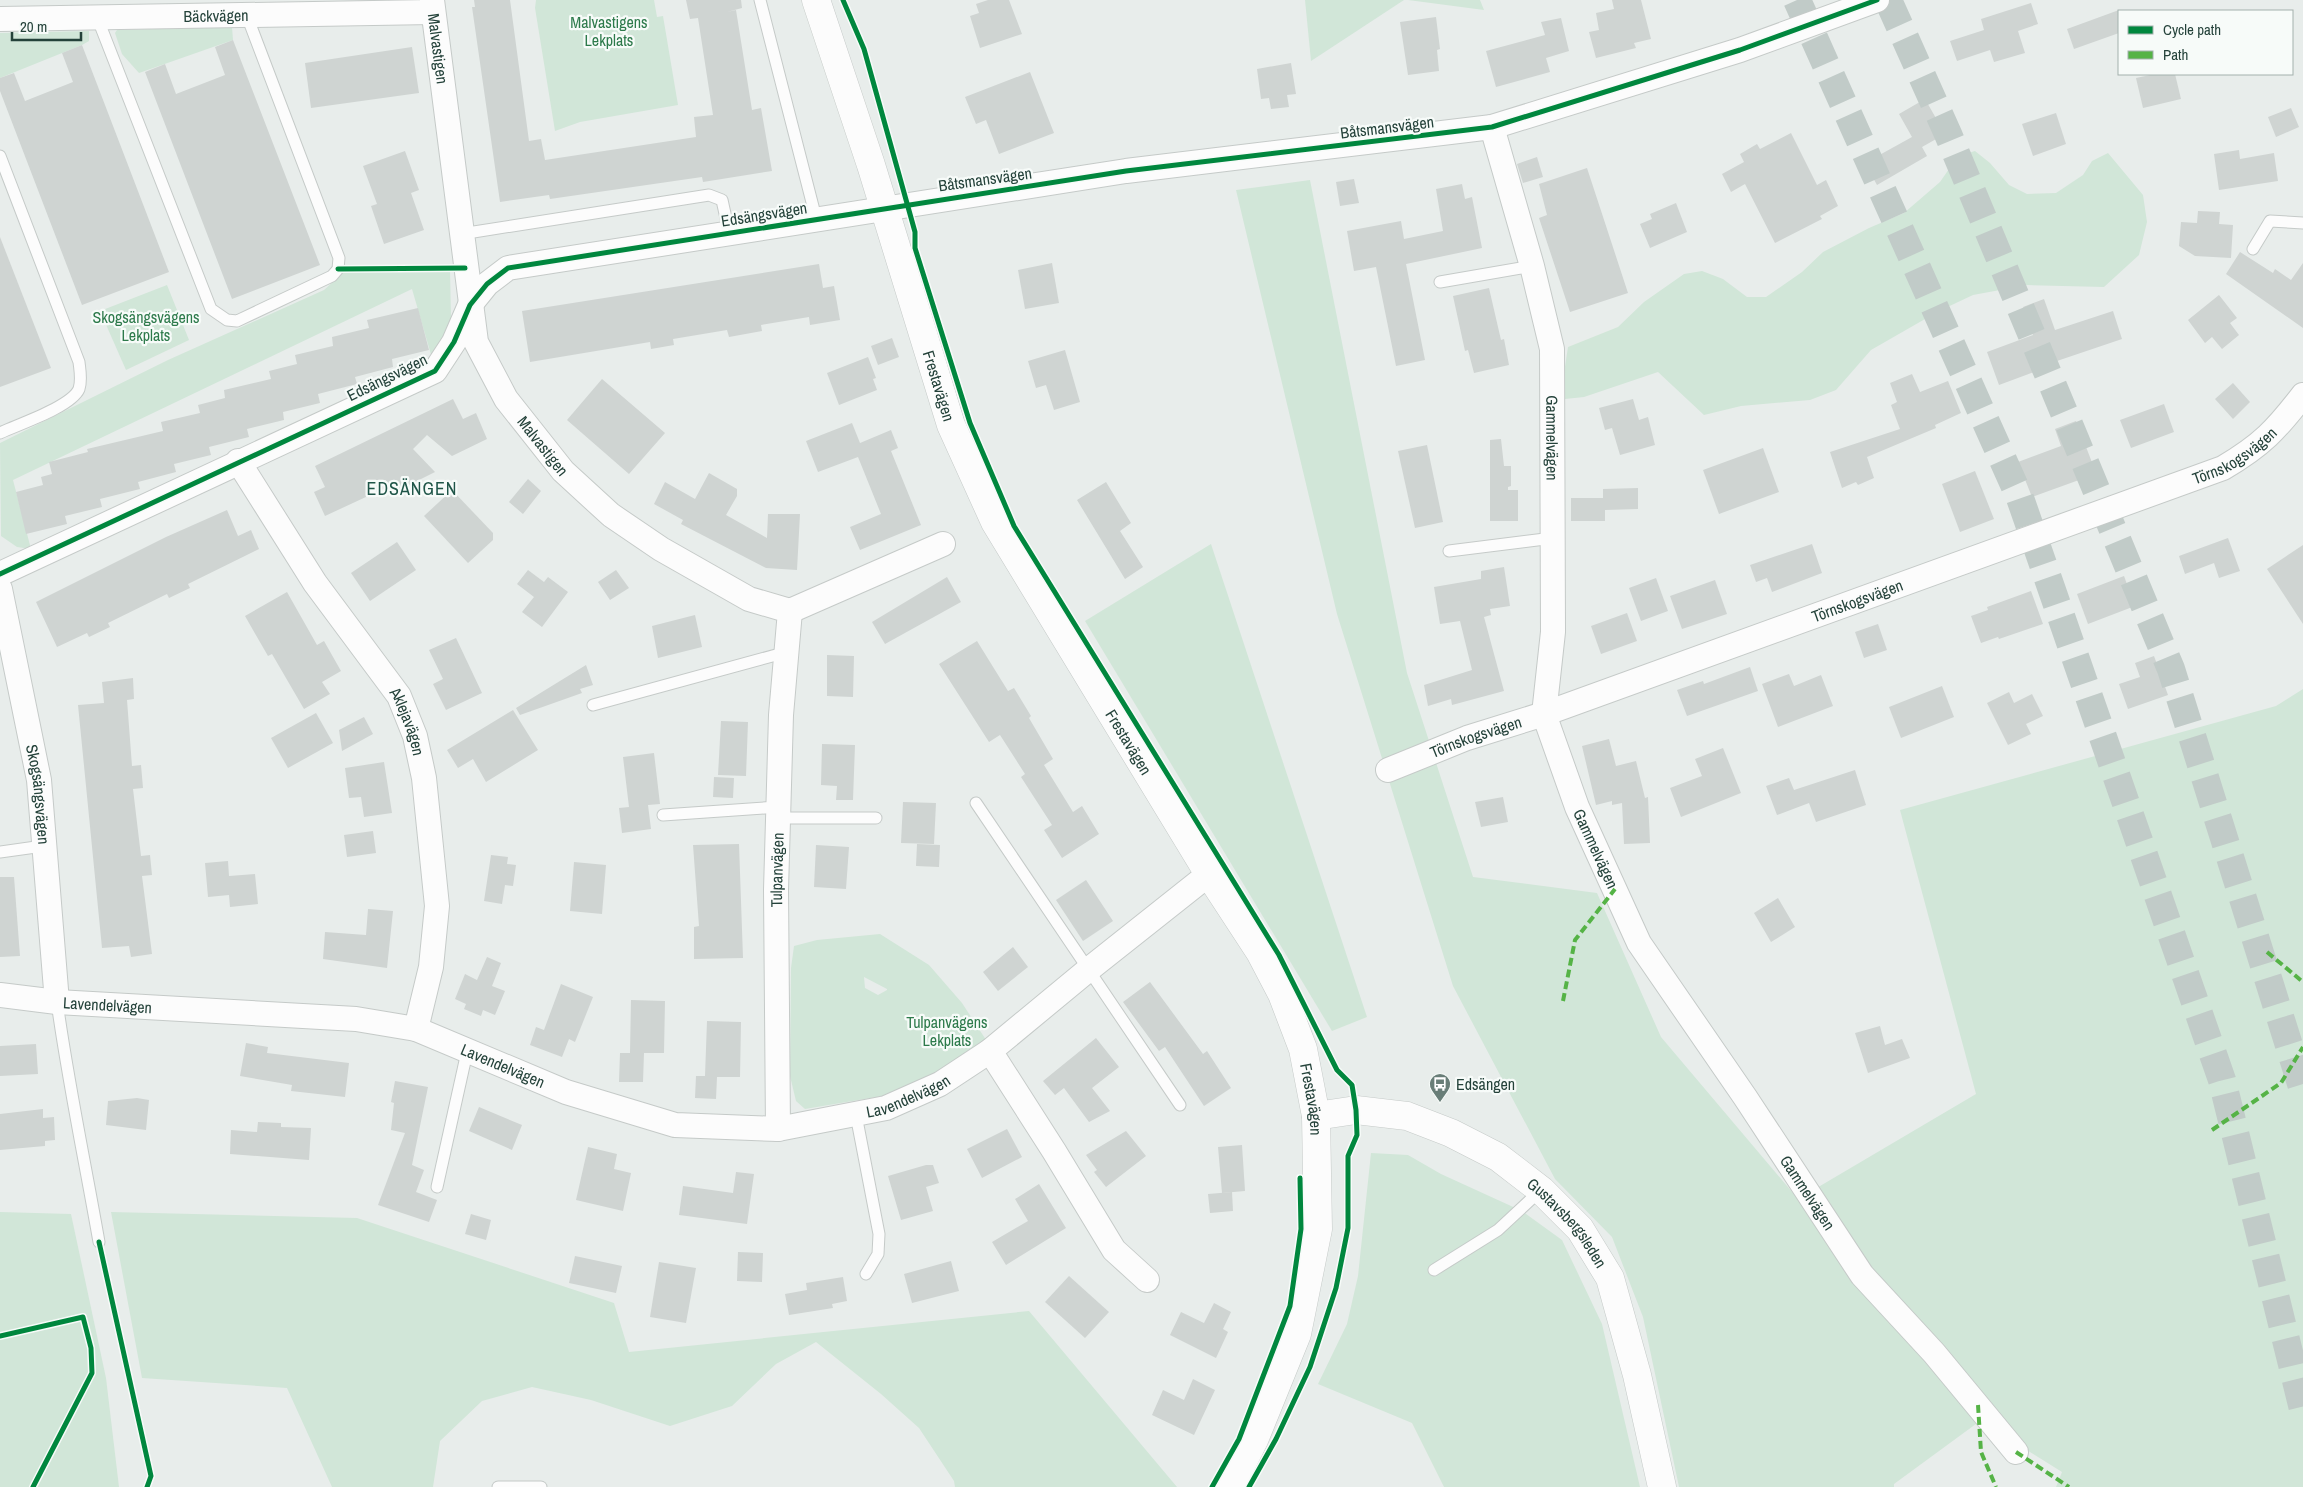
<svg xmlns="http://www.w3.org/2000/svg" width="2303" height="1487" font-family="'Archivo Narrow',sans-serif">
<rect width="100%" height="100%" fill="#e8edeb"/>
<g fill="#d1e6d8" fill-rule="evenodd">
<polygon points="536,0 654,0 657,17 663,16 678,105 580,122 555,131 535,8"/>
<polygon points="1305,0 1404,0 1311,61"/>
<polygon points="1408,0 1480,0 1484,10"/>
<polygon points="232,27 233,40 139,73 122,54 115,33 117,30"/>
<polygon points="89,31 89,41 82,45 0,78 0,33"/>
<polygon points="1975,151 1990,163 2009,185 2027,194 2056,193 2083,175 2092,161 2108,153 2143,195 2147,222 2139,255 2104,287 2027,285 1973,295 1939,311 1871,350 1836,390 1810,400 1741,406 1704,415 1658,372 1584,397 1565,399 1564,373 1568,347 1618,327 1644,302 1684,274 1702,271 1723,279 1747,297 1766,297 1802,272 1823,252 1869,228 1904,213 1940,182 1958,156"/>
<polygon points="1310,180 1407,673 1473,877 1597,893 1661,1037 1798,1199 1976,1094 1900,810 2276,706 2303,689 2303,1487 2056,1487 2062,1472 1980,1421 1894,1484 1894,1487 1679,1487 1643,1317 1612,1237 1555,1179 1453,986 1337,614 1236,190"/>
<polygon points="347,269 450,269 451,319 448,331 432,358 412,289 13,480 31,549 17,547 1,536 0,443 168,360 324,290"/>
<polygon points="167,285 189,340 126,370 100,311"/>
<polygon points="1211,544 1367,1017 1332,1031 1085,621"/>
<path d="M880,934L929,965L962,1003L988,1043L900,1093L805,1109L796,1101L790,1076L791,968L794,946L817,940ZM864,977L887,989V990L878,995L865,988Z"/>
<polygon points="1371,1153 1408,1155 1441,1174 1522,1211 1562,1240 1602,1324 1640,1487 1444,1487 1412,1423 1318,1384 1347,1324 1358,1276"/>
<polygon points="0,1212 71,1214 106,1378 119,1487 0,1487"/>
<polygon points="111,1212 357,1218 614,1303 629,1352 1029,1311 1177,1487 955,1487 954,1481 919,1428 881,1394 816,1342 776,1364 732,1406 670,1426 591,1400 532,1387 482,1401 440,1441 433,1487 332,1487 287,1388 142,1378"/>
</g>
<g fill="#cfd4d2">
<polygon points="474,0 510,0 529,141 541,139 545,160 696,137 694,117 713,115 698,18 690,19 686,0 741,0 742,8 727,12 736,10 752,110 761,108 772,171 703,182 702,177 550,199 549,195 500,202 472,7 475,7"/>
<polygon points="988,0 1009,0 1022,34 980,48 970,16 979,13 976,4"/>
<polygon points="1612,0 1641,0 1651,39 1634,43 1636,48 1596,58 1589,32 1599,30 1596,13 1614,9"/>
<polygon points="2031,3 2038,24 2018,31 2025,53 1994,62 1990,50 1957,61 1950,41 1984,30 1981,19"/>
<polygon points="2119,10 2119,33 2074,49 2067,29"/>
<polygon points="1436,17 1440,49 1437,50 1439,71 1408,75 1400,22"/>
<polygon points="1561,18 1569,51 1546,58 1550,72 1496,87 1486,51 1545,35 1541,22"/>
<polygon points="233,40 320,265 232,299 145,72 165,64 176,94 225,75 215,47"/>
<polygon points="82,45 169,272 82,305 0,91 0,78 14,73 25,101 73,82 62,53"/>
<polygon points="412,47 419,93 311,108 305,63"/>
<polygon points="1291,63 1296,94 1287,95 1289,107 1271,109 1269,98 1261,99 1257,69"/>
<polygon points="1030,72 1054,133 999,154 986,120 976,124 965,97"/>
<polygon points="2155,74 2175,74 2181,99 2143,108 2136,78"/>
<polygon points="1925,99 1945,134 1922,147 1927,156 1877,185 1865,163 1912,137 1899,114"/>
<polygon points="2291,108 2299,127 2276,137 2268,117"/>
<polygon points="2056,113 2066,144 2033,156 2022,124"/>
<polygon points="1791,133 1817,185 1826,180 1838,206 1820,216 1822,219 1775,243 1745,184 1731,192 1722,174 1744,162 1740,154 1757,144 1760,149"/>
<polygon points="2239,150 2240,159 2274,153 2278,181 2219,190 2214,154"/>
<polygon points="405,151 419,190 411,193 424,230 384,244 371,206 377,204 363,166"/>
<polygon points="1537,157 1543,177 1523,183 1517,164"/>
<polygon points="1587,168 1628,293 1570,312 1539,218 1547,215 1539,184"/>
<polygon points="1354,179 1359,203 1340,206 1336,182"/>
<polygon points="1462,184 1465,199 1472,197 1482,248 1406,264 1425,360 1396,366 1376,267 1354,271 1347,231 1401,221 1404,239 1443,231 1436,189"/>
<polygon points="1676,203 1687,232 1650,248 1640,224 1652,219 1650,214"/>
<polygon points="2198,211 2220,212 2219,224 2233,225 2231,258 2195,256 2179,246 2181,222 2197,223"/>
<polygon points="0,237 51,368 0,387"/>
<polygon points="2240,252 2273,273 2275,269 2291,280 2303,263 2303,328 2226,274"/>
<polygon points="1052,263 1059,303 1025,309 1018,270"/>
<polygon points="819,264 823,288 834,286 840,320 810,325 809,317 761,325 762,331 729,337 727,330 673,339 674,345 651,349 650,342 530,362 522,311"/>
<polygon points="1489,288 1501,340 1504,339 1509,365 1474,373 1468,350 1465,351 1453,296"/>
<polygon points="2219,295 2237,318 2230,323 2239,335 2222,349 2212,337 2205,343 2188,320"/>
<polygon points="2044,299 2055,330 2113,311 2122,339 2054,362 2055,364 1999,385 1987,352 2033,335 2023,307"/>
<polygon points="418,308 429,350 392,359 393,367 355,377 357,384 318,394 320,403 283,412 284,420 247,429 249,437 209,447 211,455 174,464 176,472 138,482 140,489 100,499 102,507 65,516 67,524 26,534 16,492 43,485 41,477 52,474 49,462 88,452 87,449 163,431 161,422 200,413 198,405 225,398 224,390 271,379 269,371 297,364 295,355 333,346 332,337 369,328 367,320"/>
<polygon points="892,338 899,357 878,365 871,346"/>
<polygon points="1065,350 1080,402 1054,410 1046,385 1036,388 1028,361"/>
<polygon points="868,357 876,378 873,379 877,390 839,405 827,373"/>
<polygon points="1912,374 1920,392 1948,381 1961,413 1935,425 1936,428 1867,457 1874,478 1858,485 1856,482 1842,488 1830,452 1900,429 1891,405 1897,402 1890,383"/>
<polygon points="602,379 665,433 629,474 567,420"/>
<polygon points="2233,383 2250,402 2233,419 2215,399"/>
<polygon points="453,399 463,419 476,413 487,439 452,456 427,435 413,449 435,472 399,490 396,483 325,516 314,492 325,487 315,466"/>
<polygon points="1633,399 1639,420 1648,417 1655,445 1620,455 1612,428 1605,430 1599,408"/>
<polygon points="2164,404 2174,432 2131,448 2120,420"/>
<polygon points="2076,421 2093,465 2076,471 2079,480 2032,497 2018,462 2061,446 2055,429"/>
<polygon points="852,423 860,443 891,430 898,448 891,451 921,525 860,550 850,527 881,514 858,457 818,472 806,441"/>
<polygon points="1501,439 1504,466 1511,466 1511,486 1508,487 1508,490 1518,490 1518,521 1490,521 1490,440"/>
<polygon points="1427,445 1443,522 1415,528 1398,451"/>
<polygon points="1763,448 1779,492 1719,514 1703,470"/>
<polygon points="1975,471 1994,519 1960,532 1942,484"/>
<polygon points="709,473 737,489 737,496 726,515 767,538 768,514 800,514 797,570 766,568 681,524 683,520 654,504 665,482 695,499"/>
<polygon points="528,479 541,491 523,514 509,502"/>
<polygon points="1106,482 1131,523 1120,531 1143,567 1125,579 1077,500"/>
<polygon points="1638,488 1638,509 1605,510 1605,521 1571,521 1571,498 1603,498 1603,489"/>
<polygon points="452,490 493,533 493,540 468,563 424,516"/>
<polygon points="227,510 238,536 251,530 259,549 188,584 190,588 169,598 167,594 108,623 110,627 89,637 87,633 57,647 36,602 166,537"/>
<polygon points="2228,538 2240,571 2219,578 2214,563 2185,574 2179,556"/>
<polygon points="397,542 416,570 370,601 351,573"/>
<polygon points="1812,544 1822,573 1772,592 1767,578 1756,582 1750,565"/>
<polygon points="2303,545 2303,624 2267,569"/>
<polygon points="1504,567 1510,606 1490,609 1491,615 1484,617 1504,691 1452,705 1451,699 1428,706 1424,685 1472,670 1460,621 1440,624 1434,587 1481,579 1481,571"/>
<polygon points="528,570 544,582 548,577 568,592 542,627 522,612 534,597 517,584"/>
<polygon points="616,570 629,588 610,600 598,582"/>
<polygon points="2124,576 2135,606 2088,624 2077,594"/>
<polygon points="947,577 961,602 885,644 872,622"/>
<polygon points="1656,578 1668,611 1641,621 1629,588"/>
<polygon points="1715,580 1727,614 1682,629 1670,596"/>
<polygon points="2031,591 2043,624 1999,639 1998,637 1981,643 1971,616 1988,610 1987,607"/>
<polygon points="287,592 317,645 324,641 341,671 322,682 330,694 304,709 272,654 268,656 245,616"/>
<polygon points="1627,613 1637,641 1601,654 1591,626"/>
<polygon points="695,615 702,647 658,658 652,626"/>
<polygon points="1878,624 1887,650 1864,658 1855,632"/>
<polygon points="456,638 482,693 446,710 433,684 443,679 429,650"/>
<polygon points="977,641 1008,691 1014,688 1031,716 1029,718 1053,759 1044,765 1073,812 1082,806 1099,834 1062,858 1044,830 1052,825 1021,777 1025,774 1000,735 989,742 939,664"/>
<polygon points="827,655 854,656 853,697 827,696"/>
<polygon points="2154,656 2168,695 2128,709 2119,684 2140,677 2135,663"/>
<polygon points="586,665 593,685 580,689 582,693 520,715 516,708"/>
<polygon points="1750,667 1758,691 1687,716 1677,690 1703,681 1704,684"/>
<polygon points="1789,674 1794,686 1821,675 1833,706 1778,727 1762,684"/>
<polygon points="133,678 134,699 127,700 132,766 141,765 143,788 133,789 141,856 150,855 152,875 142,876 152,954 131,957 129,946 102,948 78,705 104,703 102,682"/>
<polygon points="1942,686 1954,717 1901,738 1889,707"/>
<polygon points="2009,692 2014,703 2032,694 2043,716 2026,724 2031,734 2008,745 1987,703"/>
<polygon points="513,710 538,750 486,782 473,759 458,768 447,750"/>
<polygon points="316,713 333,743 288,768 271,738"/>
<polygon points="364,717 373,734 342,751 339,730"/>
<polygon points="721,721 748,722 746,776 718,775"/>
<polygon points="1609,739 1616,766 1636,761 1645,798 1648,797 1650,843 1624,844 1622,803 1612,805 1612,801 1596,805 1582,746"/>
<polygon points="822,744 855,745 853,800 836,800 837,786 821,785"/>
<polygon points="1723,748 1741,793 1681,817 1670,788 1702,776 1695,759"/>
<polygon points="654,753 660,804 648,805 651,829 622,833 619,808 629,807 623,757"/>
<polygon points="384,762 392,813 364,817 361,797 349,798 345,768"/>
<polygon points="1855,770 1866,805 1816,822 1809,803 1777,815 1766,786 1789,778 1794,790"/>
<polygon points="714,777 734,778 733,798 713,797"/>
<polygon points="1503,797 1508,822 1481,827 1475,802"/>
<polygon points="903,802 936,803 934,844 901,843"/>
<polygon points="373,831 376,853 347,857 344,835"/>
<polygon points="739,844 743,958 694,959 694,927 699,926 693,845"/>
<polygon points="917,844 940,845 939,867 916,866"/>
<polygon points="816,845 849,847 846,889 814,887"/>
<polygon points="491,855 508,857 507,864 516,865 513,886 505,885 502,904 484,901"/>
<polygon points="228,861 229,876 255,874 258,904 230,907 229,895 208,897 205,863"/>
<polygon points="574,862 606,865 602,914 570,911"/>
<polygon points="0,877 14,877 20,956 0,957"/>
<polygon points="1086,880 1113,921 1083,941 1056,900"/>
<polygon points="1778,898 1795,927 1771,942 1754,913"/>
<polygon points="368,909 393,911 387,968 323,959 325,932 366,935"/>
<polygon points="1013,947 1028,967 998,991 983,972"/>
<polygon points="487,957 501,963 492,986 505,991 495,1015 483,1010 481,1016 464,1009 466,1004 455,999 465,974 477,980"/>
<polygon points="1150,982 1203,1054 1207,1051 1231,1088 1204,1106 1165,1047 1159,1051 1123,1002"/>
<polygon points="561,984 593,997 575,1042 569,1039 562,1057 530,1045 536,1027 544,1030"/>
<polygon points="631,1000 665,1001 664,1053 638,1053 644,1053 643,1082 619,1082 620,1053 630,1053"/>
<polygon points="707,1021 741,1022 740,1077 717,1077 716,1099 695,1098 696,1076 705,1076"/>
<polygon points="1880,1026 1885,1045 1902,1039 1910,1058 1868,1073 1855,1033"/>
<polygon points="1096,1038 1119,1067 1092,1088 1110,1111 1089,1122 1064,1088 1055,1095 1043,1081"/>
<polygon points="246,1043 268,1047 267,1053 349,1063 345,1097 291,1091 292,1085 240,1076"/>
<polygon points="36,1044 38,1074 0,1076 0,1046"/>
<polygon points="395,1081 428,1087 412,1165 424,1170 416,1192 437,1200 429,1222 378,1205 405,1133 391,1130 394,1103 391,1102"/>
<polygon points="137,1098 149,1100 146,1130 106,1125 108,1101"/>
<polygon points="479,1107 522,1125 512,1150 469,1131"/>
<polygon points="43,1109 43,1118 54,1117 55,1140 45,1141 45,1146 0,1150 0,1114"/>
<polygon points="258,1122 281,1123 281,1127 311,1128 309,1160 230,1154 231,1130 257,1132"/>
<polygon points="1007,1129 1022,1157 982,1178 967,1149"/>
<polygon points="1126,1131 1146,1156 1106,1187 1094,1172 1097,1170 1086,1155"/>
<polygon points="1242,1145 1245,1191 1222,1193 1218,1147"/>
<polygon points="588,1147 617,1154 614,1169 631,1173 623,1211 576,1200"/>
<polygon points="926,1165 933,1165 939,1183 926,1187 933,1211 901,1220 888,1176"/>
<polygon points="736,1172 754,1174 747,1224 679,1215 683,1186 733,1193"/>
<polygon points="1039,1184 1066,1228 1006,1265 992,1242 1028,1221 1015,1199"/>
<polygon points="1232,1192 1233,1211 1210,1213 1208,1194"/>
<polygon points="471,1214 491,1220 486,1240 465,1234"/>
<polygon points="738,1252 763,1253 762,1282 737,1281"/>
<polygon points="575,1256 622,1266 616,1293 569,1283"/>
<polygon points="951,1261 959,1291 912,1303 904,1274"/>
<polygon points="659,1262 696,1268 686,1323 650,1317"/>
<polygon points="1069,1276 1109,1312 1085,1338 1045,1302"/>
<polygon points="843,1277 847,1301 832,1304 833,1308 789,1315 785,1294 807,1290 806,1283"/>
<polygon points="1214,1303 1231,1312 1223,1329 1228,1332 1216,1358 1170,1335 1181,1312 1204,1323"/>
<polygon points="1193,1379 1215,1390 1194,1435 1152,1415 1163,1390 1184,1400"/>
</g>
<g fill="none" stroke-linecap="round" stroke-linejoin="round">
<g stroke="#c1cbc8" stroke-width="28" stroke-dasharray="28 14" stroke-linecap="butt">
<polyline points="1797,0 2020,498 2222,1080 2303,1409"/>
<polyline points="1888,0 1948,134 2171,669 2303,1090"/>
</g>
<g stroke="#c5cac8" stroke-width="13">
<g id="service">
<polyline points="760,0 816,218"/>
<polyline points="97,17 211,309 227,320 237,321 332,276 338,269 339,258 247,16"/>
<path d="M0,156L79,362C80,371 82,380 79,389C71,407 19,424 0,433"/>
<polyline points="461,234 709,195 722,200 729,232"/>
<polyline points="2253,249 2270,221 2303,223"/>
<polyline points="1440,282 1532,266"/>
<polyline points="1449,551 1553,538"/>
<polyline points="593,705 787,652"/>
<polyline points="976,803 1180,1105"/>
<polyline points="663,815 778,807"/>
<polyline points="778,818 876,818"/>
<polyline points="0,852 43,846"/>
<path d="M57,1002C68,1082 85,1162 99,1242"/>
<polyline points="856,1115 879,1234 878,1254 866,1274"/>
<polyline points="437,1187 467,1052"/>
<polyline points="1434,1270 1498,1230 1541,1190"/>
<polyline points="498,1487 541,1487"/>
</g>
</g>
<g stroke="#c5cac8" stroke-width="26">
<g id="minor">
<path id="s1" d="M432,0L476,342L506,399L563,471L611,515L661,549L749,599L790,611L943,544"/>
<path id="s2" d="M0,19L433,12"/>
<path id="s3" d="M1492,127L1532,266L1552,349L1553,632L1544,714L1577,807L1639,943L1745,1097L1862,1275L1934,1353L2016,1452"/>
<path id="s4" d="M238,461L315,583L399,696L415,736L424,778L437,906L431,967L416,1029"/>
<polyline points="0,574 435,371 454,342 470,305 487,284 508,268 1126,171 1492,127 1740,50 1877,0"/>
<path id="s5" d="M0,589L39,780L57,1002"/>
<path id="s6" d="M1388,770L1467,738L1544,714L2223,468C2262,445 2276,430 2303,395"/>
<path id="s7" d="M0,995L57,1002L356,1019L416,1029L566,1092L675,1125L778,1129L886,1108L940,1084L990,1051L1088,970L1209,874"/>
<polyline points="990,1051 1054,1151 1114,1250 1147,1280"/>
<path id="s8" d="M778,1129L776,890L781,715L790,611"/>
</g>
</g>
<g stroke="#c5cac8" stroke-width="29">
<g id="tertiary">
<path id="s9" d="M816,0L871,165L951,425L995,522L1209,874L1260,952L1282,994L1303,1049L1316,1116L1318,1229L1297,1334L1254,1440L1230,1487"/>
<path id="s10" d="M1316,1116L1356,1110L1407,1116L1451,1133L1498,1157L1541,1190L1580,1229L1610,1278L1637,1375L1662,1487"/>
</g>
</g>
<use href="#service" stroke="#fcfcfc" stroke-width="11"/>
<use href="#minor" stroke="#fcfcfc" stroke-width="24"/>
<use href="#tertiary" stroke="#fcfcfc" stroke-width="28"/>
<g stroke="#55b346" stroke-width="4" stroke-dasharray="8 4" stroke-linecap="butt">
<polyline points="2267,952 2303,982"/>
<polyline points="1563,1001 1575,940 1615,889"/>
<polyline points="2212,1130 2281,1083 2303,1047"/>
<polyline points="1978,1405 1981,1452 1996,1487"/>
<polyline points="2016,1452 2069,1487"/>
</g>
<g stroke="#f7fbf9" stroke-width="8">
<g id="cycleway">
<polyline points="843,0 864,49 915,232 915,248 970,423 1014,526 1279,955 1337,1070 1352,1085 1356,1110 1357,1135 1348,1156 1348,1228 1336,1288 1310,1367 1276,1439 1249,1487"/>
<polyline points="338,269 465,268"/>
<polyline points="0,574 435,371 454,342 470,305 487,284 508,268 1126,171 1492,127 1740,50 1877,0"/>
<polyline points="99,1242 151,1476 147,1487"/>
<polyline points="0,1336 83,1317 91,1348 92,1373 33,1487"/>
<polyline points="1212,1487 1239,1439 1290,1306 1301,1229 1300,1178"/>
</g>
</g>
<use href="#cycleway" stroke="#00873e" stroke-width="5"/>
</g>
<defs>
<g id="bus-pin" transform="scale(1.125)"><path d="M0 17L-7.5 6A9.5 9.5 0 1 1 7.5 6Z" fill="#697e78" stroke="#f7fbf9"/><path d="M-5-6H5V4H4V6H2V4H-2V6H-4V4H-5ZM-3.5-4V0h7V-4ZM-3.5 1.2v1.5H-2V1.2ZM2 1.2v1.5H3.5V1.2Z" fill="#fff"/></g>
</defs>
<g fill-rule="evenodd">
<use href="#bus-pin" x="1440" y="1084"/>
</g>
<g text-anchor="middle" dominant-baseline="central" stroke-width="4.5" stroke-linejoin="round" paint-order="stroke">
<g font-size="16" fill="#24423a" stroke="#f7fbf9">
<text stroke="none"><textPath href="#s2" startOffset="216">Bäckvägen</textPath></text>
<text stroke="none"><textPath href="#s1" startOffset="49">Malvastigen</textPath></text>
<text transform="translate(1387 127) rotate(-7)">Båtsmansvägen</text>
<text transform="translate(985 179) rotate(-8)">Båtsmansvägen</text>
<text transform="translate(764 214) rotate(-9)">Edsängsvägen</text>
<text transform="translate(387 377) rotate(-26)">Edsängsvägen</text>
<text stroke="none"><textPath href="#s9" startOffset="405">Frestavägen</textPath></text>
<text stroke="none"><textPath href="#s3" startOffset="319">Gammelvägen</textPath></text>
<text stroke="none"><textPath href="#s1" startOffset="469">Malvastigen</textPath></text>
<text stroke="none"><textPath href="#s6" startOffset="904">Törnskogsvägen</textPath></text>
<text stroke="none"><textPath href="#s6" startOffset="499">Törnskogsvägen</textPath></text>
<text stroke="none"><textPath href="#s4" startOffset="312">Aklejavägen</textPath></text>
<text stroke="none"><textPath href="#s6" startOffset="94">Törnskogsvägen</textPath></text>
<text stroke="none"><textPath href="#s9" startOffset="810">Frestavägen</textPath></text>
<text stroke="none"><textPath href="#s5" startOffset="209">Skogsängsvägen</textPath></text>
<text stroke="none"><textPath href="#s3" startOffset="740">Gammelvägen</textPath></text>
<text stroke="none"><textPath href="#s8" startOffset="259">Tulpanvägen</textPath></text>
<text stroke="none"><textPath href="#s7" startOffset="108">Lavendelvägen</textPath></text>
<text stroke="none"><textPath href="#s7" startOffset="512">Lavendelvägen</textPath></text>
<text stroke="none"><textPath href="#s7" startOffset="932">Lavendelvägen</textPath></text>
<text stroke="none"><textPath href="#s9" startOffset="1215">Frestavägen</textPath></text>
<text stroke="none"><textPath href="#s3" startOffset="1145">Gammelvägen</textPath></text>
<text stroke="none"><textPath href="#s10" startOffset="288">Gustavsbergsleden</textPath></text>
</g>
<g font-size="16" fill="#2d7a4b" stroke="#f7fbf9">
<text x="609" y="22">Malvastigens<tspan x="609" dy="18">Lekplats</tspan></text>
<text x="146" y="317">Skogsängsvägens<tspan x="146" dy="18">Lekplats</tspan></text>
<text x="947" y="1022">Tulpanvägens<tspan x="947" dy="18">Lekplats</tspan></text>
</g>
<g font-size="16" fill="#24423a" stroke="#f7fbf9" text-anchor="start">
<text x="1456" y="1084">Edsängen</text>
</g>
<g font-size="18" letter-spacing="1" fill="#1f5548" stroke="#f7fbf9">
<text x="412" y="488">EDSÄNGEN</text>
</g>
</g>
<rect x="2118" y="10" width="175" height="65" fill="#f7fbf9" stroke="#a3b1ad"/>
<rect x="2128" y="26" width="25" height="8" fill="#00873e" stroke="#a3b1ad"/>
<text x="2163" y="35" font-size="15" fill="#24423a">Cycle path</text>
<rect x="2128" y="51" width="25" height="8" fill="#55b346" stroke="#a3b1ad"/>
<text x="2163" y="60" font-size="15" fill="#24423a">Path</text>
<path d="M12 32v8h69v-8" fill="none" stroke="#24423a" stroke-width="2.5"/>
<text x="20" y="32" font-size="15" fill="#24423a" stroke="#f7fbf9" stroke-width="4" paint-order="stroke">20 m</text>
</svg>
